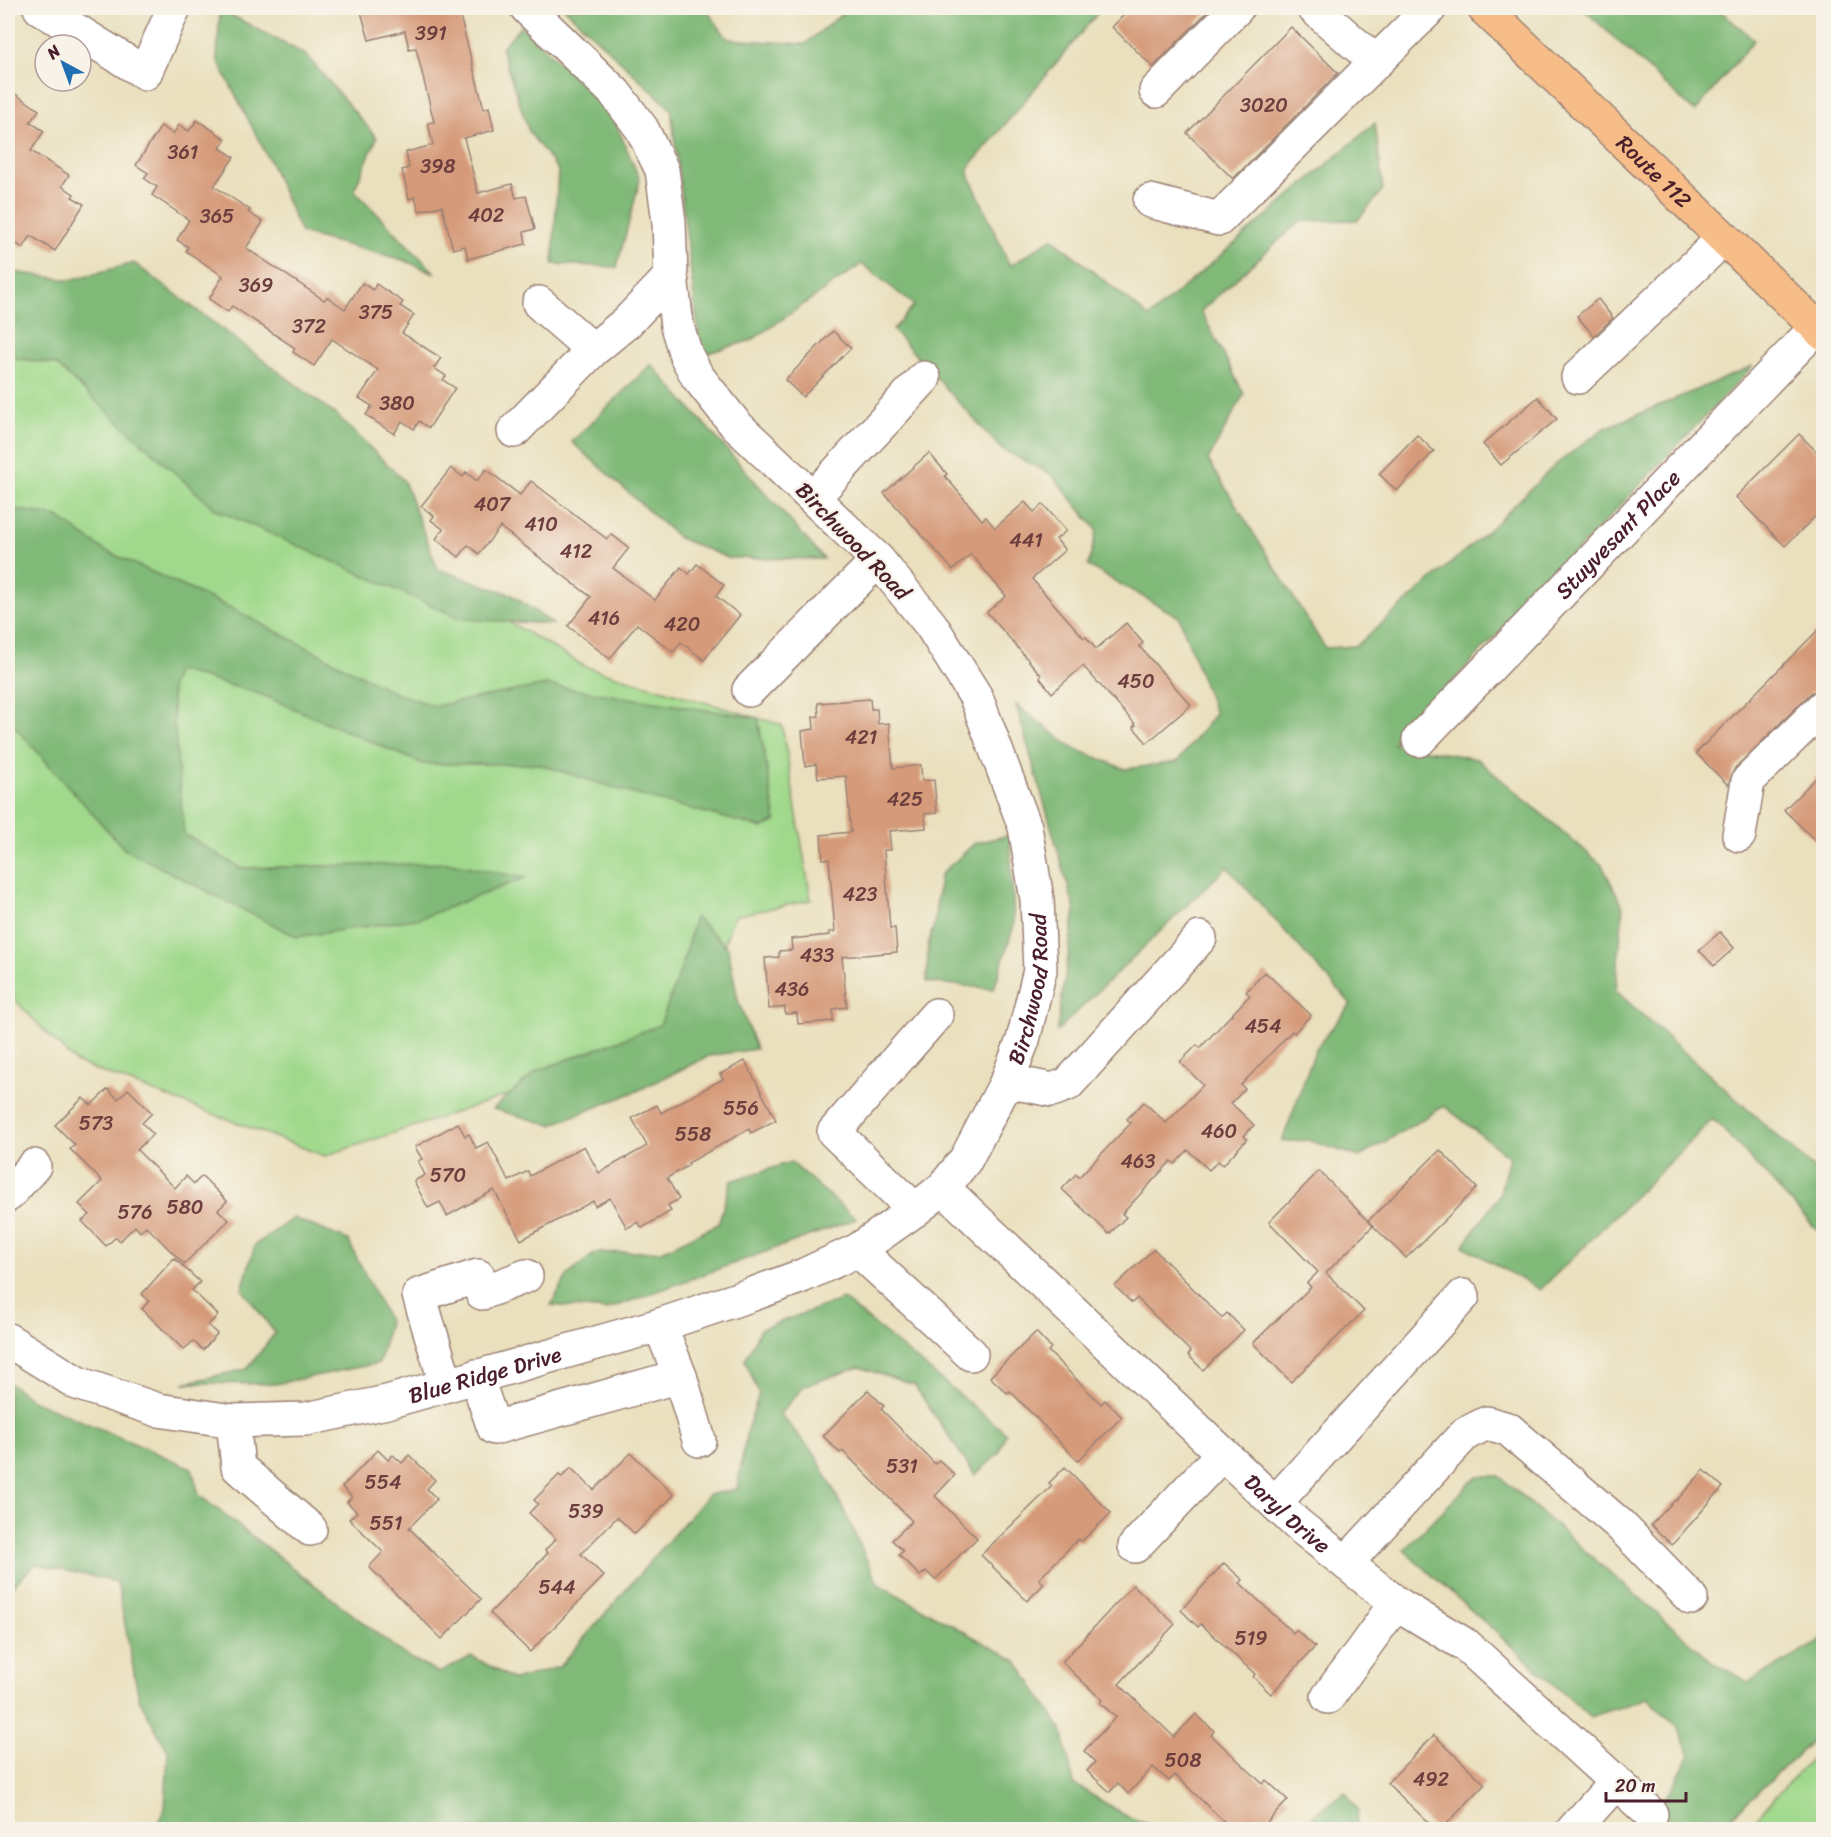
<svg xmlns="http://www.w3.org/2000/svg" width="1831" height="1837" font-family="Sriracha,sans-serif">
<rect width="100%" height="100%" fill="#f7f3e8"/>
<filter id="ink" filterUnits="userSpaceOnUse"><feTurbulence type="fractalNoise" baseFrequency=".0167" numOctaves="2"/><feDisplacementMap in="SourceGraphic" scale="12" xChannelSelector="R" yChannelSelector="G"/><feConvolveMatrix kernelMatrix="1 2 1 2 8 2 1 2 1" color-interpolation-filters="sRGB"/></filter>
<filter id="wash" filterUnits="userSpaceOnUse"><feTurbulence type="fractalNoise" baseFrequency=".008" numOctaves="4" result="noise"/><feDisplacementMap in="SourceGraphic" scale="24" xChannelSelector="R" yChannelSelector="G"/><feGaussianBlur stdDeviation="1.35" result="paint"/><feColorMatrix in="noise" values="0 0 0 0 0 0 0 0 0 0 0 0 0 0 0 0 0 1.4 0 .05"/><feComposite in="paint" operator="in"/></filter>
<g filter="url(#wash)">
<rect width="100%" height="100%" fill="#eae0bd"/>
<g fill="#a0d98c" stroke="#757c5c" stroke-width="1.5">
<polygon points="8,305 487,609 586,667 782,725 811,900 734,916 694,1033 325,1156 75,1062 8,993"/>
<polygon points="1823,1745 1823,1829 1746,1829"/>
</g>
<g fill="#80b978" stroke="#656c52" stroke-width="1.5">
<polygon points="564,8 705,8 728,39 805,44 849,8 1102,8 967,170 1010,266 1052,238 1149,317 1375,123 1383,190 1358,220 1300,221 1201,311 1244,394 1208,460 1325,648 1356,646 1492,527 1555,465 1603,429 1753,366 1393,744 1477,759 1602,865 1623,907 1616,991 1823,1177 1823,1236 1713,1119 1540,1290 1463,1246 1499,1196 1509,1157 1444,1106 1360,1157 1307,1140 1282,1142 1316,1048 1351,1004 1227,867 1057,1031 1075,910 1016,705 1073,748 1125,769 1177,762 1215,714 1179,617 1088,566 1097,530 1051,474 1001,449 893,330 914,305 862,264 752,340 701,355 671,109"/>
<polygon points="1582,8 1717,8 1754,40 1695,112"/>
<polygon points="220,9 306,55 377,138 354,190 435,273 403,260 301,233 269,160 217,59"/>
<polygon points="521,26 611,112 640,180 617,267 553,264 558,170 529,132 501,48"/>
<polygon points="134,263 339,417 404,481 438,569 512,595 553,624 462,619 215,509 55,364 8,357 8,271 70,280"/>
<polygon points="651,364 824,559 728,558 679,538 572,442"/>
<polygon points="8,508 58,517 104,550 233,609 395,693 435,706 546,685 758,718 776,821 763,828 634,794 538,764 423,764 260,694 177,670 171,687 184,834 240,868 451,863 525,878 421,918 297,937 124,849 8,719"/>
<polygon points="1010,835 1014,925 994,989 927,982 928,944 934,925 940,875 975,843"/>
<polygon points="695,917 728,948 738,1000 756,1049 709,1056 637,1091 551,1125 493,1109 537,1071 660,1025 682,966"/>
<polygon points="791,1162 856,1219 606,1310 551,1305 567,1276 595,1253 662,1251 718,1224 731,1181"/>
<polygon points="293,1218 348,1240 389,1322 379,1363 275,1384 183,1383 247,1369 275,1333 242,1289 255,1245"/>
<polygon points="843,1299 1006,1433 999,1453 975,1475 914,1385 859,1367 804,1386 780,1414 816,1456 841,1504 878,1584 1017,1661 1062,1730 1074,1784 1126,1816 1163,1829 154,1829 165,1809 168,1751 139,1699 117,1582 36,1564 8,1590 8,1382 32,1400 192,1468 199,1495 406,1656 439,1673 472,1656 514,1680 559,1667 708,1495 737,1489 747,1430 759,1394 745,1360 760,1329"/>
<polygon points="1477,1476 1499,1476 1715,1664 1749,1682 1820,1642 1823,1637 1823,1731 1718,1829 1632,1829 1669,1793 1690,1755 1679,1729 1648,1698 1590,1717 1404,1550"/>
<polygon points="1345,1792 1358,1810 1356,1829 1295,1829"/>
</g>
<g id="blocks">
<g fill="#d59a79">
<polygon points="360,8 458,8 484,109 489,107 494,130 464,138 478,193 512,184 516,198 526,196 535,229 524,232 526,244 468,259 465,246 453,249 442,206 419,211 415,197 409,199 402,170 409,168 406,152 433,145 428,123 434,122 416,48 409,49 405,31 369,40"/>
<polygon points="1131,8 1211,8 1153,67 1112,27"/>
<polygon points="1291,27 1338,73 1233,179 1187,133"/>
<polygon points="8,89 39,110 30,122 44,131 31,151 69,175 62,186 74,194 72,197 84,204 55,251 31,236 23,248 8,238"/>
<polygon points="197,120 226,139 220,148 234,157 214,186 250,210 248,212 263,222 246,248 324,300 327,297 345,309 362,283 373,290 376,284 403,302 400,306 414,315 402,333 441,358 434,368 446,376 443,380 455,388 429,428 419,421 414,429 402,421 394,434 366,415 372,406 359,398 378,370 332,339 314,366 293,352 295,348 232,306 228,312 209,299 223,276 186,251 188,247 177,240 189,220 152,195 157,187 144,178 148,173 136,165 161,126 173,134 179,125 189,131"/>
<polygon points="1598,299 1613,318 1594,336 1577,316"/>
<polygon points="833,331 851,348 803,397 785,380"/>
<polygon points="1538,397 1557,419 1501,465 1483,444"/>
<polygon points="1799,434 1824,459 1824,508 1785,546 1736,497"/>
<polygon points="1417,435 1434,451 1397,491 1379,474"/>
<polygon points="929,453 947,474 945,476 982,520 986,517 995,528 1025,502 1034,512 1043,504 1066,531 1056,539 1065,550 1032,579 1084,638 1086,637 1096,649 1126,623 1143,643 1139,646 1191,705 1147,743 1133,727 1136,725 1083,666 1052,693 1040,678 1041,675 987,612 1006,596 971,554 953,570 884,493"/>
<polygon points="451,468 463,477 466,472 477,481 486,469 520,495 531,481 607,539 611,534 629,548 613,568 655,600 681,567 689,574 697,564 724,585 716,596 740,615 704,660 681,642 673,652 637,624 610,659 568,626 591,597 500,527 479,554 468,545 459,557 436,539 443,529 431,520 434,516 421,506"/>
<polygon points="1824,624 1824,688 1811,693 1735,768 1728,785 1696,753"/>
<polygon points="870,699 871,709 877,709 878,724 889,723 893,768 921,765 922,781 934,780 937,813 925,814 926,828 889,831 891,850 884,850 890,928 895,928 897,952 842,957 847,1007 833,1009 833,1021 798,1024 797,1013 785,1014 785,1007 769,1009 765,958 779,957 779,951 792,950 791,939 830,935 829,932 835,932 829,859 823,859 821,835 851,832 846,776 818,778 816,764 805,766 802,731 814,729 813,717 819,716 818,703"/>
<polygon points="1824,770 1824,849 1784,810"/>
<polygon points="1720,932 1734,948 1714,966 1699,950"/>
<polygon points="1265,972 1311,1015 1294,1033 1292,1031 1241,1085 1245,1089 1231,1103 1254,1125 1244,1136 1247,1139 1223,1165 1218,1161 1209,1170 1188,1150 1175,1164 1171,1161 1122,1214 1126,1217 1109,1234 1062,1189 1076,1174 1079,1177 1131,1123 1127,1119 1144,1102 1166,1123 1203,1085 1180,1062 1197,1045 1200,1048 1250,995 1246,992"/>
<polygon points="745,1061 776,1120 751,1133 749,1129 688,1163 689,1165 667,1178 679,1199 668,1205 671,1211 642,1228 638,1222 627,1228 610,1198 595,1206 593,1201 521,1240 494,1190 447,1216 440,1202 428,1208 414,1181 425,1175 418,1161 422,1159 415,1147 458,1123 465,1136 469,1134 476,1148 488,1142 509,1181 528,1171 530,1176 584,1146 599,1173 647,1146 632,1118 657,1105 661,1113 723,1079 720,1074"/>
<polygon points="108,1089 118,1099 128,1089 152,1113 142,1123 153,1134 137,1150 175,1188 186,1176 194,1184 202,1176 227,1201 218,1210 229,1220 184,1264 146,1226 140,1232 135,1226 120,1241 116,1237 106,1246 82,1221 90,1215 79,1204 102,1181 70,1149 75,1145 55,1125 83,1098 91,1105"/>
<polygon points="1440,1150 1477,1188 1406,1258 1368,1221"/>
<polygon points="1319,1171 1373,1226 1326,1273 1364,1311 1291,1382 1253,1343 1311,1287 1307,1283 1318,1272 1269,1222"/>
<polygon points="1154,1249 1222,1318 1227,1313 1244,1330 1203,1370 1188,1355 1191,1352 1137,1298 1132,1303 1115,1286"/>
<polygon points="174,1258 200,1282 192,1290 218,1315 208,1325 217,1334 203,1350 193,1341 184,1350 142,1309 149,1301 142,1294"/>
<polygon points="1036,1332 1051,1348 1048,1351 1101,1404 1105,1400 1122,1417 1078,1461 1010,1391 1007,1393 990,1377"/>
<polygon points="868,1390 884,1406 881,1409 935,1464 939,1460 955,1475 935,1496 977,1538 935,1580 926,1571 920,1576 899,1555 903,1551 892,1540 912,1521 843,1451 840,1453 823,1436"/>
<polygon points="378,1450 388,1460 393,1455 402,1463 409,1455 435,1480 427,1489 437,1499 409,1528 481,1599 442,1639 369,1567 383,1552 349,1519 357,1512 347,1502 352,1497 342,1487"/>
<polygon points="631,1453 674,1495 635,1534 617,1517 581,1554 604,1576 530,1652 490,1613 548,1553 545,1550 556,1539 529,1513 538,1504 534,1500 559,1475 562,1477 571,1468 594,1490"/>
<polygon points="1065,1467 1111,1513 1081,1542 1078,1539 1039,1579 1044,1584 1027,1601 981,1555 1052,1486 1049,1483"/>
<polygon points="1704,1470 1723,1487 1672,1545 1651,1525 1675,1500 1676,1501"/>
<polygon points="1224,1563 1243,1580 1240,1583 1293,1633 1296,1630 1315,1647 1271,1694 1253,1677 1255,1674 1201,1624 1198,1627 1181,1610"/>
<polygon points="1133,1585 1175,1624 1119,1684 1174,1737 1196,1714 1214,1731 1211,1735 1263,1784 1266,1780 1288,1800 1260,1830 1233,1830 1175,1775 1169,1781 1153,1767 1128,1794 1118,1783 1110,1792 1087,1771 1095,1762 1084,1751 1116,1717 1100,1703 1102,1700 1062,1662"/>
<polygon points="1434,1735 1485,1784 1441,1830 1436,1830 1387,1783"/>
</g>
</g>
</g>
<g filter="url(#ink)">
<use href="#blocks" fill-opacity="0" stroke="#9a8074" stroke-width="1.5"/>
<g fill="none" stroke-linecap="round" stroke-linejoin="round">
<g stroke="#9a8074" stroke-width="36">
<g id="minor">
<polyline points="40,8 145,73 174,8"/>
<polyline points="1314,8 1376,62"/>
<polyline points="1156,91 1237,8"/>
<polyline points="1150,201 1219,219 1430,8"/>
<polyline points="539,303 593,350"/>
<polyline points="1578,377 1724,238"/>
<polyline points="514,431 593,350 627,322 671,276"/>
<polyline points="813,498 924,378"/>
<polyline points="749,690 878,560"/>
<path id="s1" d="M1419,740L1817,327"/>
<polyline points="1739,835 1748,781 1824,706"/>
<polyline points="1007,1081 1052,1090 1068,1084 1200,938"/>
<path id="s2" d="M943,1188L1297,1524L1396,1603L1467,1646L1651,1814"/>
<polyline points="8,1195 34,1166"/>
<polyline points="915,1210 834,1132 936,1015"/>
<polyline points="858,1250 971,1354"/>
<polyline points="660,1325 680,1376 699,1440"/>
<path id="s3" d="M8,1340L77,1383L158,1410L233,1421L306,1419L387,1402L660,1325L753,1294L802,1276L858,1250L915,1210L943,1188L966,1159L1007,1081L1023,1040L1040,970L1037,899L1025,827L976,697L931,625L878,560L736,425L697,376L686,355L677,326L671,276L669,222L662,170L642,129L615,93L527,8"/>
<polyline points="476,1376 494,1428 680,1376"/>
<polyline points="446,1384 419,1295 478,1276 482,1293 526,1276"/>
<polyline points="233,1421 238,1467 310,1529"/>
<polyline points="1275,1503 1463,1296"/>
<polyline points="1135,1546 1222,1454"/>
<polyline points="1346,1563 1465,1434 1487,1423 1508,1429 1619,1524 1691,1598"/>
<polyline points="1328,1697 1396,1603"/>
<polyline points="1573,1830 1616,1782"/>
</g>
</g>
<g stroke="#9a8074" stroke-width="36">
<g id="major">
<path id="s4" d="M1484,8L1824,334"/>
</g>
</g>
<use href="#minor" stroke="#fff" stroke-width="33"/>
<use href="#major" stroke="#f7bd88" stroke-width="33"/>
</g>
</g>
<g text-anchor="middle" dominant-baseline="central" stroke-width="4.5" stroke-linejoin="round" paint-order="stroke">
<g font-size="20" fill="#6d3e3e">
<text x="431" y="33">391</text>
<text x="1264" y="105">3020</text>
<text x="183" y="152">361</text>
<text x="438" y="166">398</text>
<text x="486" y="215">402</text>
<text x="217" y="216">365</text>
<text x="256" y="285">369</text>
<text x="376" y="312">375</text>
<text x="309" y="326">372</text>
<text x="397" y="403">380</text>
<text x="492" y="504">407</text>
<text x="541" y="524">410</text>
<text x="1026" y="540">441</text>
<text x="576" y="551">412</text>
<text x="604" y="618">416</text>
<text x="682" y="624">420</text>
<text x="1136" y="681">450</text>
<text x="861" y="737">421</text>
<text x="905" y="799">425</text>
<text x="860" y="894">423</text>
<text x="817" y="955">433</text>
<text x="792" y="989">436</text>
<text x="1263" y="1026">454</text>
<text x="741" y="1108">556</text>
<text x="96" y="1123">573</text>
<text x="1219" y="1131">460</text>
<text x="693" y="1134">558</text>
<text x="1138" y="1161">463</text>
<text x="448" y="1175">570</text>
<text x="185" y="1207">580</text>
<text x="135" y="1212">576</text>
<text x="902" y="1466">531</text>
<text x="383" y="1482">554</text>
<text x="586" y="1511">539</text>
<text x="386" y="1523">551</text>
<text x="557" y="1587">544</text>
<text x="1251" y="1638">519</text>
<text x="1183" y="1760">508</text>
<text x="1431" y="1779">492</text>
</g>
<g font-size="22" fill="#4a1f2b" stroke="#f7f3e8">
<text stroke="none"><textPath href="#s4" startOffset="236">Route 112</textPath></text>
<text stroke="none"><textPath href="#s1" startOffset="286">Stuyvesant Place</textPath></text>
<text transform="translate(853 541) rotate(46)">Birchwood Road</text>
<text stroke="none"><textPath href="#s3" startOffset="1220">Birchwood Road</textPath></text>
<text stroke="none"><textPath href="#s3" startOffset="500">Blue Ridge Drive</textPath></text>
<text stroke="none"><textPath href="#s2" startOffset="474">Daryl Drive</textPath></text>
</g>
</g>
<rect width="1831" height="1837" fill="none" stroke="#f7f3e8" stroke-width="30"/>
<g transform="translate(63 63) rotate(319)"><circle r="28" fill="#f7f3e8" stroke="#b29e9c" stroke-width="1.5"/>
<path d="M0-4.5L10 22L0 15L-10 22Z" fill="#1f6fb2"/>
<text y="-9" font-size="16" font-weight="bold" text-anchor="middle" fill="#4a1f2b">N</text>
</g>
<path d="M1606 1792v9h80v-9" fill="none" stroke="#4a1f2b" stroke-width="3"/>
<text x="1615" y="1792" font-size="18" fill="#4a1f2b" stroke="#f7f3e8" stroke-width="4.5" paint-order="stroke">20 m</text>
</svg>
